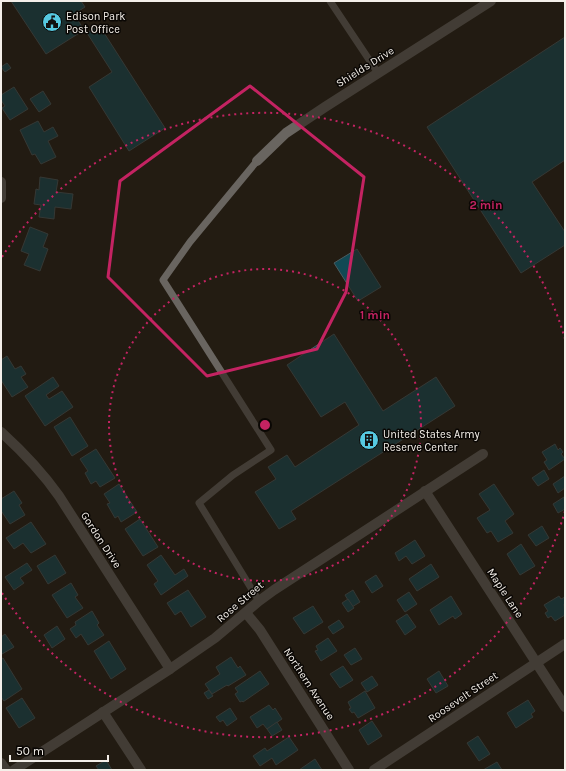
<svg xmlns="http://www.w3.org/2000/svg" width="566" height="771" font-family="Karla,sans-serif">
<rect width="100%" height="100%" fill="#231c12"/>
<g fill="#124954" stroke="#4b5b5f">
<polygon points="11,1 81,1 85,7 74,14 84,30 46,54"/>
<polygon points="99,25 165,128 129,151 89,87 112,72 87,33"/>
<polygon points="565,37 565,160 532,182 565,232 565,245 521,273 427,127"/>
<polygon points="7,63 11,68 5,72 1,67"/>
<polygon points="14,87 28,109 10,120 2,108 5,106 1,100 1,95"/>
<polygon points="43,91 51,104 39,112 30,99"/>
<polygon points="38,121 44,132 53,127 58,136 48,141 56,157 41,164 35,154 32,155 20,130"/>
<polygon points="40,177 58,180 56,192 73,194 71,209 55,207 54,219 39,217 41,205 34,204 36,189 39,190"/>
<polygon points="30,227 48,234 43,247 48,249 40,271 24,265 29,254 21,251"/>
<polygon points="357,249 381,287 358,301 334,263"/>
<polygon points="334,334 383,411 436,377 455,406 291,511 296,519 279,529 255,492 276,479 268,467 287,455 295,467 359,425 345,402 321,417 287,365"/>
<polygon points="7,356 15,369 21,366 26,374 21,377 28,387 12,397 1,380 1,360"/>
<polygon points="53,377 59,386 46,395 49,399 62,391 73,407 45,426 25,396"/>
<polygon points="70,417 88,446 72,456 54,427"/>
<polygon points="555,444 558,450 560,448 563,452 561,454 565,459 549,470 544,462 547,460 542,452"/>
<polygon points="96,449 115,478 100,487 96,481 91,484 85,473 88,471 80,459"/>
<polygon points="544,470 549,479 538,486 532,478"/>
<polygon points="565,476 565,488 558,493 553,484"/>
<polygon points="119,484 137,512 121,522 118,516 115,518 107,504 110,503 104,494"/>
<polygon points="494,484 514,514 505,521 513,533 498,542 491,531 487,533 477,518 490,510 479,494"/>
<polygon points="14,491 22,503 19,505 25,515 10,524 2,512 1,512 1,499"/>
<polygon points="564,497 565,509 558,513 553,504"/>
<polygon points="140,519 158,547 143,556 125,529"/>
<polygon points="31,522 46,544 31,553 23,543 14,549 6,538"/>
<polygon points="542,526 549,538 536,546 528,535"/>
<polygon points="415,540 425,556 412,564 406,556 399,561 395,553"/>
<polygon points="521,544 535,566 520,575 507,554"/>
<polygon points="55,555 66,573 48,584 37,566"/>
<polygon points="161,555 175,575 184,569 188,576 161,595 154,584 158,581 147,565"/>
<polygon points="27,563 32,570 20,578 24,583 14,590 5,577"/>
<polygon points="431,564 439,577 417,591 409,579"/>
<polygon points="376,575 383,586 372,593 365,582"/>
<polygon points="71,583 78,595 75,597 83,608 67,618 52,595"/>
<polygon points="188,590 206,617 191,627 181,611 175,615 167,603"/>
<polygon points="353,590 360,602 352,607 345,595"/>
<polygon points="409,592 417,604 405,612 397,600"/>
<polygon points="451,596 462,614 455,619 453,616 439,625 430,610"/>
<polygon points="559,596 561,599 565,597 565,603 564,604 565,615 555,621 551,616 548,618 545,613 548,611 544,605"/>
<polygon points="348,599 354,608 348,612 342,603"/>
<polygon points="313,606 323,622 304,634 293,618"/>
<polygon points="92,611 99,623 97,625 104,635 88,645 81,634 76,638 70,629 76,625 75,622"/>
<polygon points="407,614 416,627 405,635 396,621"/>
<polygon points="339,620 344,627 333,634 328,627"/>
<polygon points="57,626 65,639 52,648 44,635"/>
<polygon points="5,634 14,647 2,654 1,652 1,637"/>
<polygon points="328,638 337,651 321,661 315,651 318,650 316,646"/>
<polygon points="109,641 126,669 111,679 94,651"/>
<polygon points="355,648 362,659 351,665 344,655"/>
<polygon points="231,657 238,668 240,666 246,675 228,686 227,685 212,694 205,684 220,674 216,667"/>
<polygon points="3,658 22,689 4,701 1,697 1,659"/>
<polygon points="343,666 353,680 340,688 330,674"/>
<polygon points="260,671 269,684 243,702 242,701 240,702 235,694 238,692 235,688"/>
<polygon points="439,671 448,686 436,693 427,679"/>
<polygon points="372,676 378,685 367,692 361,683"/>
<polygon points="209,690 213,696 208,699 204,693"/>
<polygon points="365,691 375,708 358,718 354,712 352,713 349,709 351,708 348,702"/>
<polygon points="22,698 35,718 19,728 6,708"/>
<polygon points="528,700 535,711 531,714 533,717 516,728 507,713"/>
<polygon points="269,705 273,710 275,708 282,719 267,729 263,724 257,728 250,717"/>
<polygon points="230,708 237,719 227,726 223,720 220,722 216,717"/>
<polygon points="372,721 382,736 368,745 359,730"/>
<polygon points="277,722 282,730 272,736 267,729"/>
<polygon points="478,736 490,754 479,761 467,743"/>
<polygon points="289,737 298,750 276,765 272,758 260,766 253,756 265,748 267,751"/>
<polygon points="315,759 322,770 299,770"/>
<polygon points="106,760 112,770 99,770 96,766"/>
<polygon points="497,762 502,770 483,770"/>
</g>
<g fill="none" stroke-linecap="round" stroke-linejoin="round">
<g stroke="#696560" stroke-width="7">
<polyline points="330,1 378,73"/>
<polyline points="257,161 190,242 163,280 271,450 233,475 199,503 259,601"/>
</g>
<g stroke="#696560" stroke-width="10">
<polyline points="257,161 286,133 325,107 491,1"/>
<polyline points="1,182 1,198"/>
<path d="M1,432C23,452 42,472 59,496L170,669"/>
<polyline points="425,491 565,707"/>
<polyline points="246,613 260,630 349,770"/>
<polyline points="103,712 141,770"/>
<polyline points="1,763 6,770"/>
<polyline points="14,770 170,669 215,638 259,601 274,590 483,454"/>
<polyline points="374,770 565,644"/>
</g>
</g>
<path d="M0 0H566V771H0ZM250,86L364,177L346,292L317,349L207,376L108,277L120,181Z" fill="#231c12" fill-opacity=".55" fill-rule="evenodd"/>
<path fill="none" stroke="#c42362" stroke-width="3" stroke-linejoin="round" d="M250,86L364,177L346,292L317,349L207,376L108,277L120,181Z"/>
<g fill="none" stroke="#c42362" stroke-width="2" stroke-dasharray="2 4">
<circle cx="265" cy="425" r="156"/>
<path d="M565 511A312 312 0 0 1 2 593M2 257A312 312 0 0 1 565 339"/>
</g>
<defs>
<g id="civic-disc" transform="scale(1)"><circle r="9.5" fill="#56c9e1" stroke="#0a0704"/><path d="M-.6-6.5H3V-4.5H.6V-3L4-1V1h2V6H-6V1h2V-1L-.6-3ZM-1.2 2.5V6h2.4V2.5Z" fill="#111"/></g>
<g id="building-disc" transform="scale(1)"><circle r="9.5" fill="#56c9e1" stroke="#0a0704"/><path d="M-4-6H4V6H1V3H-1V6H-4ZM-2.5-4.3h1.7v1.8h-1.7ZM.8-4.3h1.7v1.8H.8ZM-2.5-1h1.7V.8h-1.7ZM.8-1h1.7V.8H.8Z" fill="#111"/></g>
</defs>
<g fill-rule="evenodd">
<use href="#civic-disc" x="52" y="22"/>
<use href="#building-disc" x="369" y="440"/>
</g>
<g text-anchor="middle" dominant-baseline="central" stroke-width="3" stroke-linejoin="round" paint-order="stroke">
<g font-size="11" fill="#f4efe9" stroke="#0a0704" text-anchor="start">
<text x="66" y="16">Edison Park<tspan x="66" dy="13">Post Office</tspan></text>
<text x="383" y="434">United States Army<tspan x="383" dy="13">Reserve Center</tspan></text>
</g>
<g font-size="11" fill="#f4efe9" stroke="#0a0704">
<text transform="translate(365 67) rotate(-32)">Shields Drive</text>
<text transform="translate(101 540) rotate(57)">Gordon Drive</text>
<text transform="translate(505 593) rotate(57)">Maple Lane</text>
<text transform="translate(240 602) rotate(-40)">Rose Street</text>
<text transform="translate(309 684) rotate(57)">Northern Avenue</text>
<text transform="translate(463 697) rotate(-34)">Roosevelt Street</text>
</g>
</g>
<circle cx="265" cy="425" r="6" fill="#c42362" stroke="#0a0704" stroke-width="2"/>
<g font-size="12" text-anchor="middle" font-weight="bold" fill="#c42362" stroke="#0a0704" stroke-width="3" stroke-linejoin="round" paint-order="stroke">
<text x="486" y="209">2 min</text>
<text x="375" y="319">1 min</text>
</g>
<rect width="566" height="771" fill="none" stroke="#f4efe9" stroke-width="4"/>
<path d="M10 755v6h98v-6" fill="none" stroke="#f4efe9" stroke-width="2"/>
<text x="16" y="755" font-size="12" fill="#f4efe9" stroke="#0a0704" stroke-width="3" paint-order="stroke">50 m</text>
</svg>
